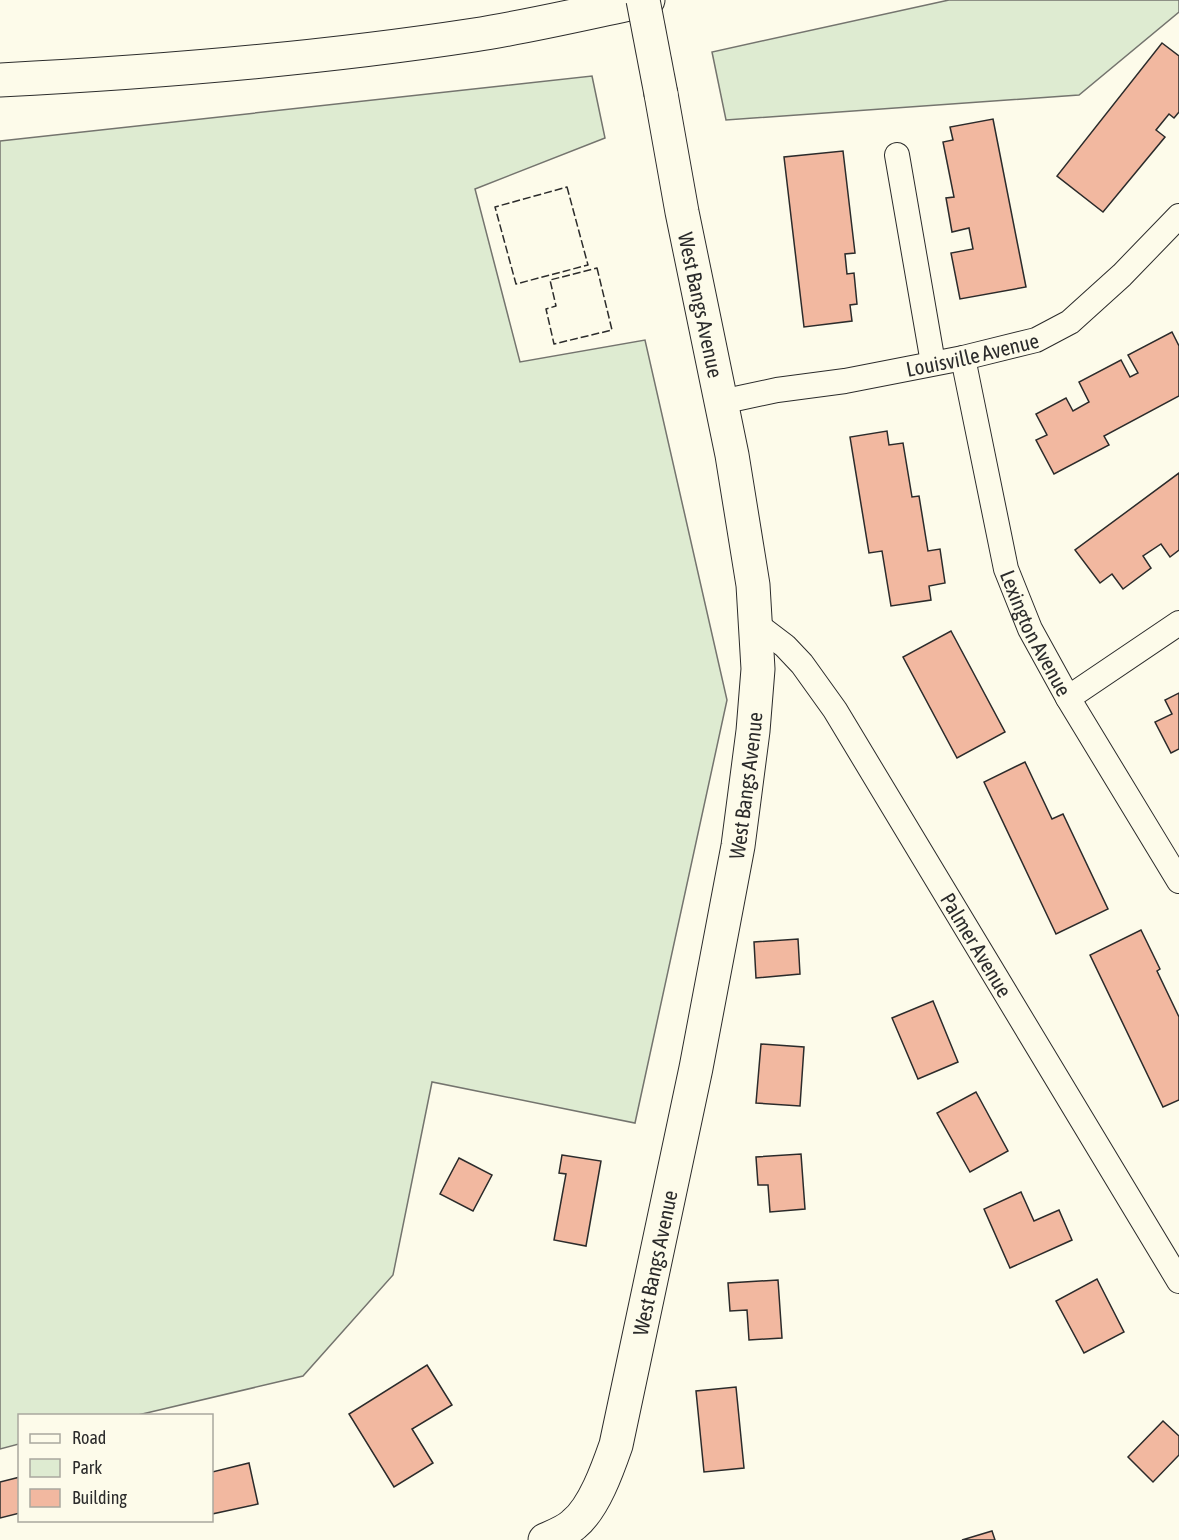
<svg xmlns="http://www.w3.org/2000/svg" width="1179" height="1540" font-family="'Asap Condensed',sans-serif">
<rect width="100%" height="100%" fill="#fdfbea"/>
<g fill="#deebd1" stroke="#74746e" stroke-width="1.5">
<polygon points="949,0 1179,0 1179,12 1079,95 726,120 712,52"/>
<polygon points="592,76 605,138 475,189 520,362 645,340 727,700 635,1123 432,1082 393,1275 303,1376 138,1415 20,1416 19,1444 0,1449 0,141"/>
</g>
<g fill="#f2b8a0" stroke="#2b2b2b" stroke-width="1.5">
<polygon points="1162,43 1179,56 1179,112 1174,118 1169,114 1156,130 1165,137 1103,212 1057,176"/>
<polygon points="993,119 1026,287 960,299 951,253 973,249 969,228 952,232 946,198 954,197 943,142 953,140 950,127"/>
<polygon points="843,151 855,253 845,254 847,274 854,273 857,304 850,305 852,321 804,327 784,157"/>
<polygon points="1172,332 1179,346 1179,396 1104,436 1109,445 1054,474 1036,440 1047,435 1036,414 1066,398 1073,411 1089,402 1079,382 1121,360 1130,377 1138,373 1128,355"/>
<polygon points="887,431 889,445 903,443 912,497 919,496 928,551 940,549 945,583 929,586 931,600 891,606 882,551 869,553 850,437"/>
<polygon points="1179,473 1179,550 1170,557 1161,544 1143,556 1151,568 1123,589 1112,574 1100,583 1075,550"/>
<polygon points="951,631 1005,732 957,758 903,657"/>
<polygon points="1179,693 1179,749 1171,753 1155,722 1172,714 1165,700"/>
<polygon points="1025,762 1052,819 1063,814 1108,909 1056,934 984,782"/>
<polygon points="1141,930 1160,969 1157,971 1179,1017 1179,1100 1163,1107 1090,955"/>
<polygon points="798,939 800,974 756,978 754,942"/>
<polygon points="933,1001 958,1062 918,1079 892,1018"/>
<polygon points="761,1044 804,1047 800,1106 756,1103"/>
<polygon points="976,1092 1008,1151 970,1172 937,1113"/>
<polygon points="801,1154 805,1209 770,1212 768,1185 758,1185 756,1157"/>
<polygon points="562,1155 601,1161 586,1246 554,1240 566,1174 559,1173"/>
<polygon points="459,1158 492,1175 473,1211 440,1194"/>
<polygon points="1021,1192 1034,1221 1059,1210 1072,1240 1010,1268 984,1209"/>
<polygon points="1097,1279 1124,1332 1084,1353 1056,1301"/>
<polygon points="778,1280 782,1338 749,1340 747,1310 730,1311 728,1283"/>
<polygon points="427,1365 452,1405 412,1429 433,1463 394,1487 349,1414"/>
<polygon points="736,1387 744,1468 704,1472 696,1391"/>
<polygon points="1163,1421 1179,1436 1179,1455 1153,1482 1128,1457"/>
<polygon points="249,1463 258,1504 212,1514 212,1472"/>
<polygon points="20,1477 20,1513 0,1518 0,1482"/>
<polygon points="992,1531 995,1540 962,1540"/>
</g>
<g fill="none" stroke-linecap="round" stroke-linejoin="round">
<g stroke="#2b2b2b" stroke-width="26">
<g id="street">
<polyline points="897,155 933,363"/>
<path id="s1" d="M963,358L1006,569L1030,629L1068,698L1179,881"/>
<path id="s2" d="M721,402L777,390L845,381L963,358L1036,340L1070,322L1122,275L1179,216"/>
<path id="s3" d="M756,624L785,646L802,664L835,710L1179,1281"/>
<polyline points="1068,698 1179,623"/>
</g>
</g>
<g stroke="#2b2b2b" stroke-width="35">
<g id="secondary">
<path id="s4" d="M545,1540C554,1536 567,1531 574,1524C594,1508 608,1468 616,1445L696,1068L738,846L753,731L758,669L753,585L732,455L682,212L661,94"/>
</g>
</g>
<g stroke="#2b2b2b" stroke-width="35">
<path id="highway" d="M0,80C159,72 317,59 474,35C532,26 590,12 648,0"/>
</g>
<use href="#street" stroke="#fdfbea" stroke-width="24"/>
<use href="#secondary" stroke="#fdfbea" stroke-width="33"/>
<use href="#highway" stroke="#fdfbea" stroke-width="33"/>
<g stroke="#2b2b2b" stroke-width="35" stroke-linecap="butt">
<polyline id="secondary-bridge" points="643,0 661,94"/>
</g>
<use href="#secondary-bridge" stroke="#fdfbea" stroke-width="33"/>
<g stroke="#2b2b2b" stroke-width="1.5" stroke-dasharray="8 3" stroke-linecap="butt">
<polygon points="567,187 588,265 516,284 495,207"/>
<polygon points="597,268 612,330 554,344 546,309 556,306 550,280"/>
</g>
</g>
<g text-anchor="middle" dominant-baseline="central" stroke-width="4.5" stroke-linejoin="round" paint-order="stroke">
<g font-size="21" fill="#2b2b2b" stroke="#fdfbea">
<text transform="translate(701 305) rotate(78)">West Bangs Avenue</text>
<text stroke="none"><textPath href="#s2" startOffset="256">Louisville Avenue</textPath></text>
<text stroke="none"><textPath href="#s1" startOffset="286">Lexington Avenue</textPath></text>
<text stroke="none"><textPath href="#s4" startOffset="796">West Bangs Avenue</textPath></text>
<text stroke="none"><textPath href="#s3" startOffset="392">Palmer Avenue</textPath></text>
<text stroke="none"><textPath href="#s4" startOffset="310">West Bangs Avenue</textPath></text>
</g>
</g>
<rect x="18" y="1414" width="195" height="108" fill="#fdfbea" stroke="#a9a89e" stroke-width="1.5"/>
<rect x="30" y="1434" width="30" height="9" fill="#fdfbea" stroke="#a9a89e" stroke-width="1.5"/>
<text x="72" y="1444" font-size="18" fill="#2b2b2b">Road</text>
<rect x="30" y="1459" width="30" height="18" fill="#deebd1" stroke="#a9a89e" stroke-width="1.5"/>
<text x="72" y="1474" font-size="18" fill="#2b2b2b">Park</text>
<rect x="30" y="1489" width="30" height="18" fill="#f2b8a0" stroke="#a9a89e" stroke-width="1.5"/>
<text x="72" y="1504" font-size="18" fill="#2b2b2b">Building</text>
</svg>
